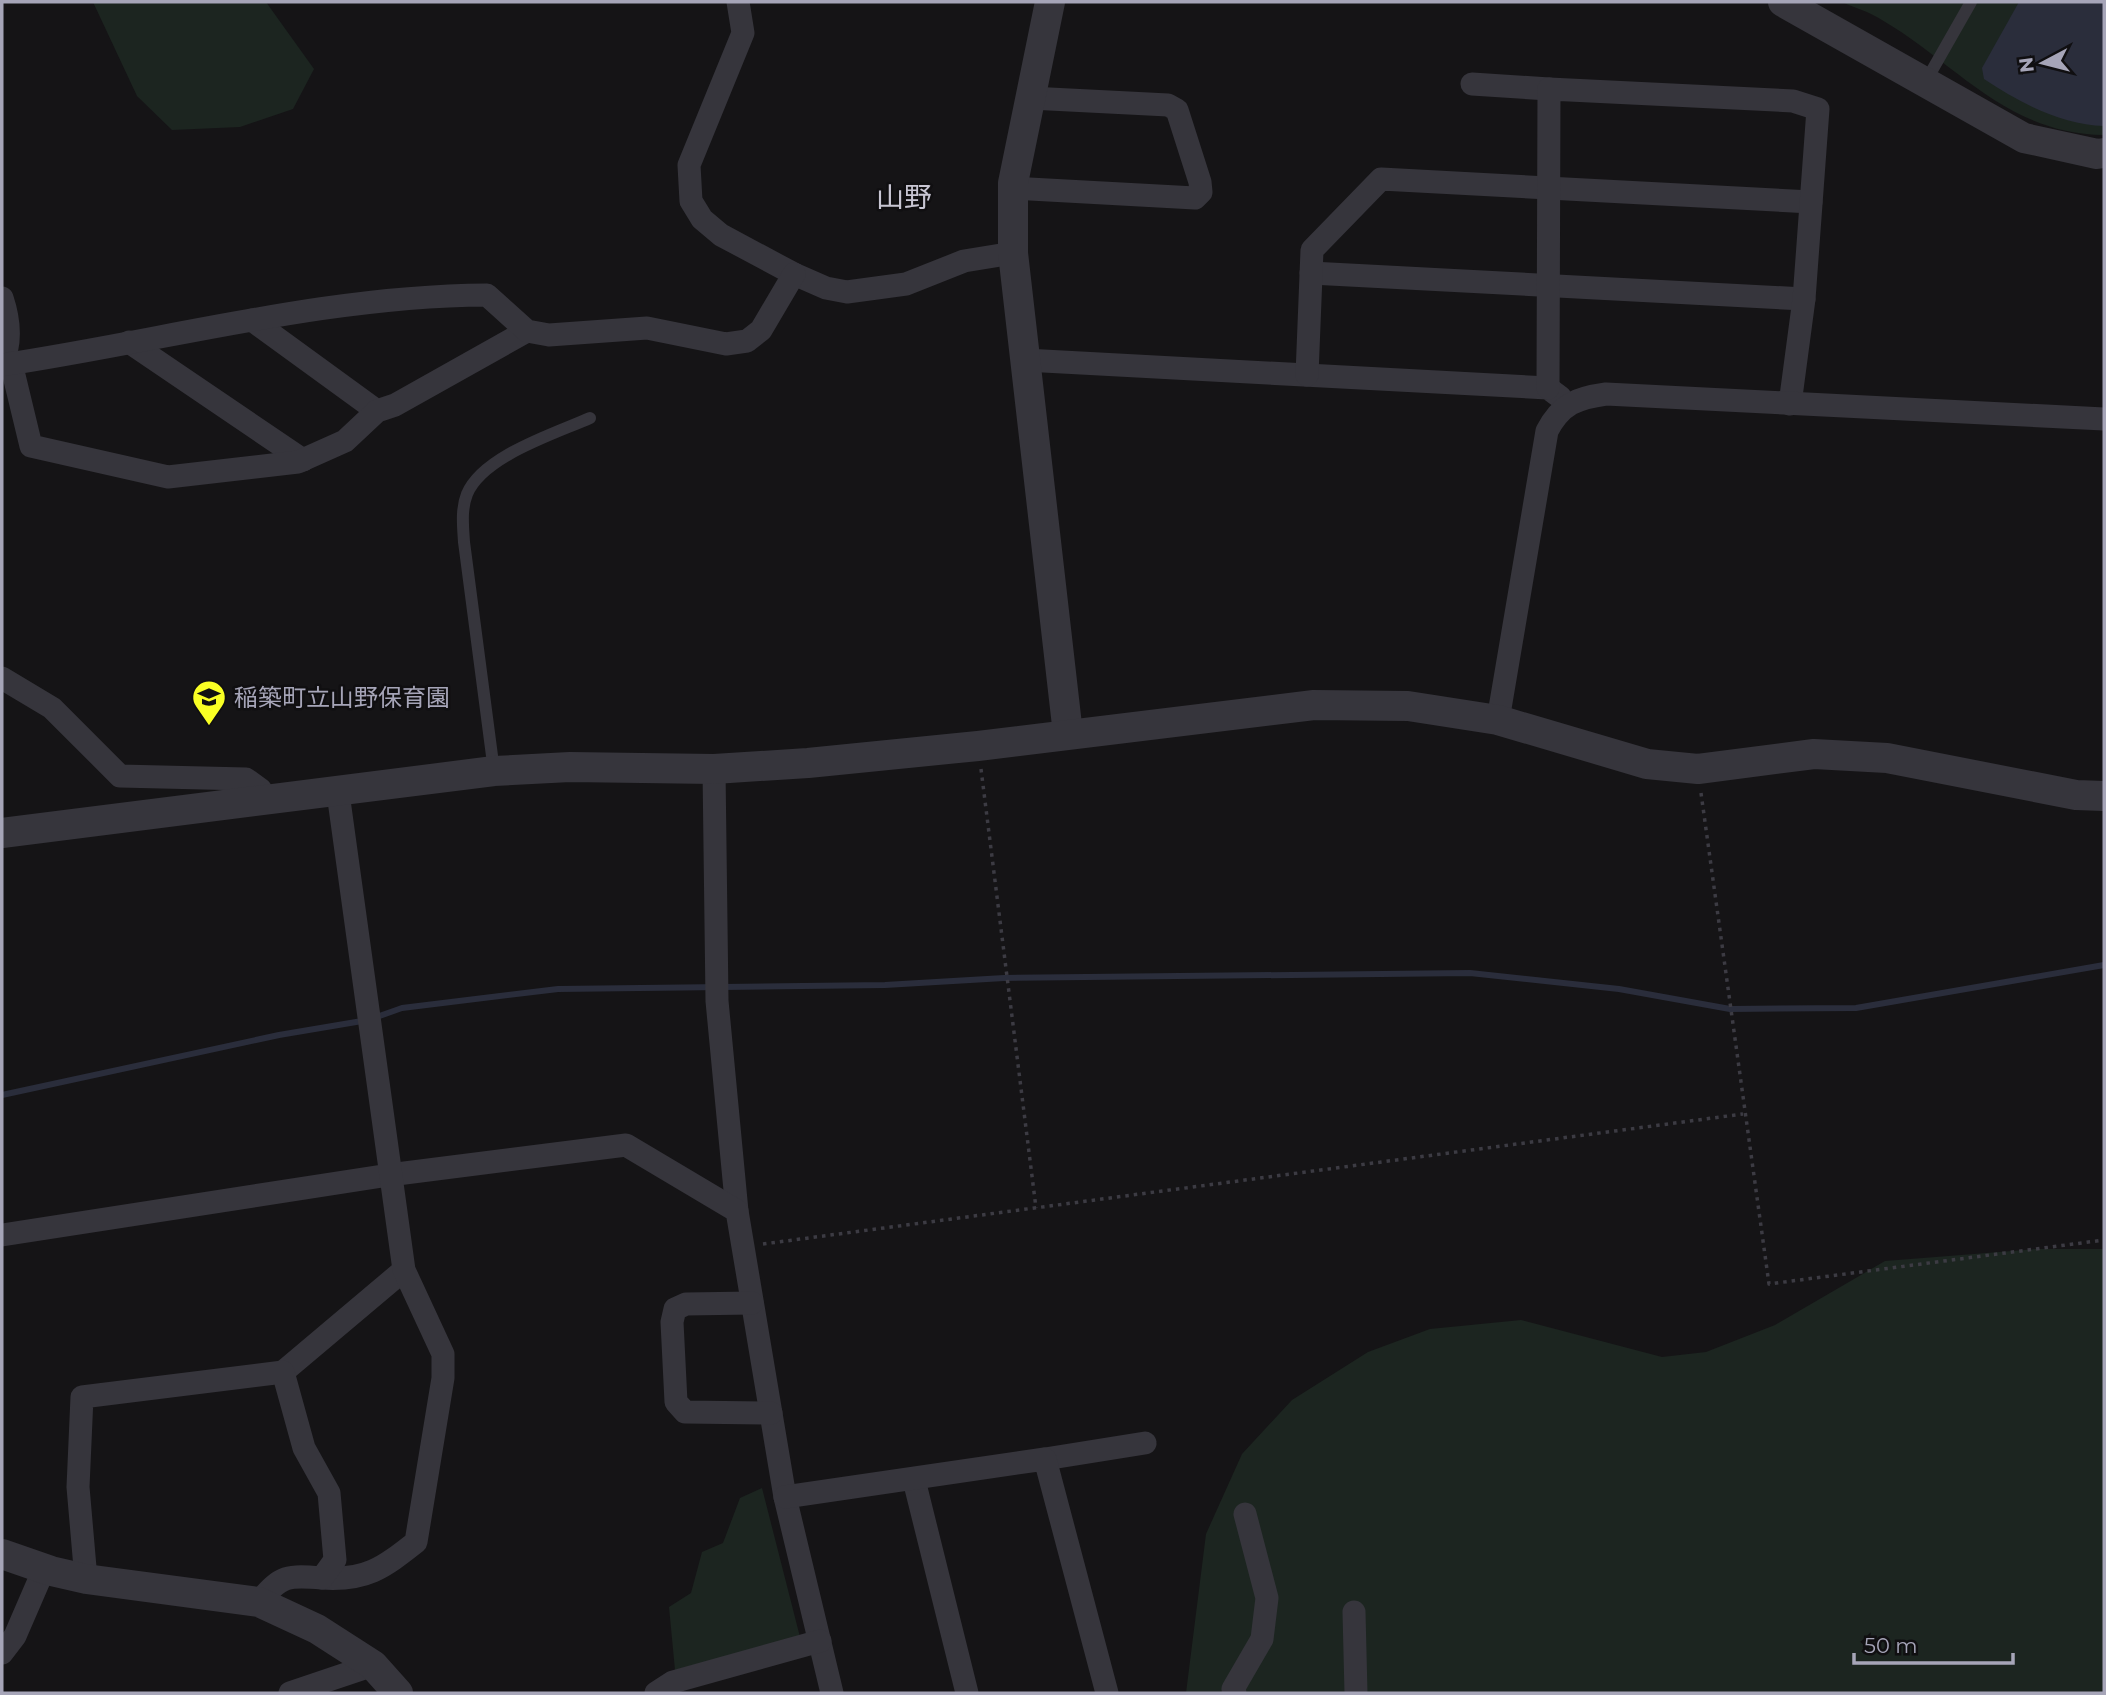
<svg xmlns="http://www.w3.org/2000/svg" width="2106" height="1695" font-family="Montserrat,'Noto Sans JP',sans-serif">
<rect width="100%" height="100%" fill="#151416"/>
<g fill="#1c2520">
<polygon points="93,2 266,2 314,69 293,109 240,127 172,130 137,96"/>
<path d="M1842,2H2104V135C2007,134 1957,64 1882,20C1870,12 1855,8 1842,2Z"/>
<polygon points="2036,1249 2104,1249 2104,1693 1186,1693 1206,1534 1242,1454 1292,1400 1368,1352 1430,1329 1521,1320 1662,1357 1706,1352 1775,1325 1885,1261"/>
<polygon points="762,1488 800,1637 675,1670 669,1607 691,1593 702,1552 723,1543 740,1498"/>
</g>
<path fill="#2a2d3b" d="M2019,2H2104V126C2062,125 2018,102 1984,79L1982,68Z"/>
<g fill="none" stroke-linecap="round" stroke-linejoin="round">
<polyline stroke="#2a2d3b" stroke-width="6" points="2,1095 279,1035 368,1020 402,1008 558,989 885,985 1004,978 1470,973 1619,989 1730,1009 1856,1008 2104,965"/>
<g stroke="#3c3b43" stroke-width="3.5" stroke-dasharray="3.5 5" stroke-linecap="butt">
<polyline points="981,769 1036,1208"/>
<polyline points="1701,793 1769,1284 2104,1240"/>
<polyline points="763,1244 1743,1114"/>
</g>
<g stroke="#36353c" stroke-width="12">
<polyline points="1926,81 1971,2"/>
<path d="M494,771L464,542C463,526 461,509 467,494C483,456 554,434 590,418"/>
</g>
<g stroke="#36353c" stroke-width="23">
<polyline points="738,2 743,33 689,165 691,201 702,219 721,235 794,274 826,288 847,292 906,284 964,261 1013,253"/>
<polyline points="1472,84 1549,89"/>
<polyline points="1013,188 1195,198 1201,192 1200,182 1177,110 1168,105 1030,98"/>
<polyline points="1311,273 1804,299"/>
<path d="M2,298C9,319 12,342 2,363"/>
<polyline points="252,320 377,411"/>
<polyline points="129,342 303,460"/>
<polyline points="1025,360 1548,388 1560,397"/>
<polyline points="11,363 31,446 168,477 298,462 345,441 377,411 395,405 527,331"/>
<path d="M2,365C163,341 323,296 487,295L527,331L549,335L647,328L726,344L747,341L761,330L794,274"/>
<polyline points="1307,375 1312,250 1381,179 1811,202"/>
<polyline points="1548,388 1549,89 1793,101 1818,109 1804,299 1790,404"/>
<polyline points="2,678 52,708 120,776 246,779 260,789 268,801"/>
<path d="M1498,720L1547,431C1561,404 1577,398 1606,394L2104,419"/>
<polyline points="714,769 717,1001 737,1211"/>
<polyline points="2,1235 389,1175 626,1145 737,1211 785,1497 832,1693"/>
<polyline points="752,1303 686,1304 675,1309 672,1322 676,1402 685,1412 771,1413"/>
<polyline points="283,1372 404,1270"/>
<polyline points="1045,1459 1145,1443"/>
<polyline points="914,1480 967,1693"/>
<polyline points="785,1497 1045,1459 1107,1693"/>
<path d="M322,1578C366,1581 383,1568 416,1542L443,1378V1354L404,1270L338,793"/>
<path d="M86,1579L78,1487L82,1397L283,1372L304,1448L329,1493L335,1560L322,1578C288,1575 281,1575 259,1602"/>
<polyline points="1354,1612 1356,1693"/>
<polyline points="2,1653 15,1636 44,1569"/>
<polyline points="290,1693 373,1665"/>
<polyline points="656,1693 673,1682 820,1641"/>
<polyline points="1235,1693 1233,1689 1262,1639 1267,1598 1245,1514"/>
</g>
<g stroke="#36353c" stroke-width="30">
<polyline points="1050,2 1013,183 1013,253 1068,734"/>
<polyline points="1783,2 2024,138 2097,154 2104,153"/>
<polyline points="2,833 494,771 570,767 714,769 808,763 978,746 1314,705 1408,706 1498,720 1647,764 1698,769 1814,754 1887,758 2076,795 2104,796"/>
<polyline points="2,1554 51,1571 86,1579 259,1602 317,1629 373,1665 398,1693"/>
</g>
</g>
<defs>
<g id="school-pin" transform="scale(1.75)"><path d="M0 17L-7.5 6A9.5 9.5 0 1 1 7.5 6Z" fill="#f9ff24" stroke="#100f11"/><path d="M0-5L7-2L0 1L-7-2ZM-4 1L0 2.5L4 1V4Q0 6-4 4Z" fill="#111"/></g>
</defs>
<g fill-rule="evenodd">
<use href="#school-pin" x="209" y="697"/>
</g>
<g text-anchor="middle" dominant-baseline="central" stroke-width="5" stroke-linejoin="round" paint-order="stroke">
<g font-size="24" fill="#a6a5b8" stroke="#100f11" text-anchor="start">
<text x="234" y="697">稲築町立山野保育園</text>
</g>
<g font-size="28" fill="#c8c6d3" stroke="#100f11">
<text x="904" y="197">山野</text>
</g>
</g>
<rect width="2106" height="1695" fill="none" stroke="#a6a5b8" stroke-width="7"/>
<g transform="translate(2043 63) rotate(263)" stroke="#100f11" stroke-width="5" paint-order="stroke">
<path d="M0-5L12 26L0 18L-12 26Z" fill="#a6a5b8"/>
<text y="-10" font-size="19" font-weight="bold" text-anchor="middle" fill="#a6a5b8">N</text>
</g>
<path d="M1854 1653v10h159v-10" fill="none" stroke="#a6a5b8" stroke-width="3.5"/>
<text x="1864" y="1653" font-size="21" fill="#a6a5b8" stroke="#100f11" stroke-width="5" paint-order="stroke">50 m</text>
</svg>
